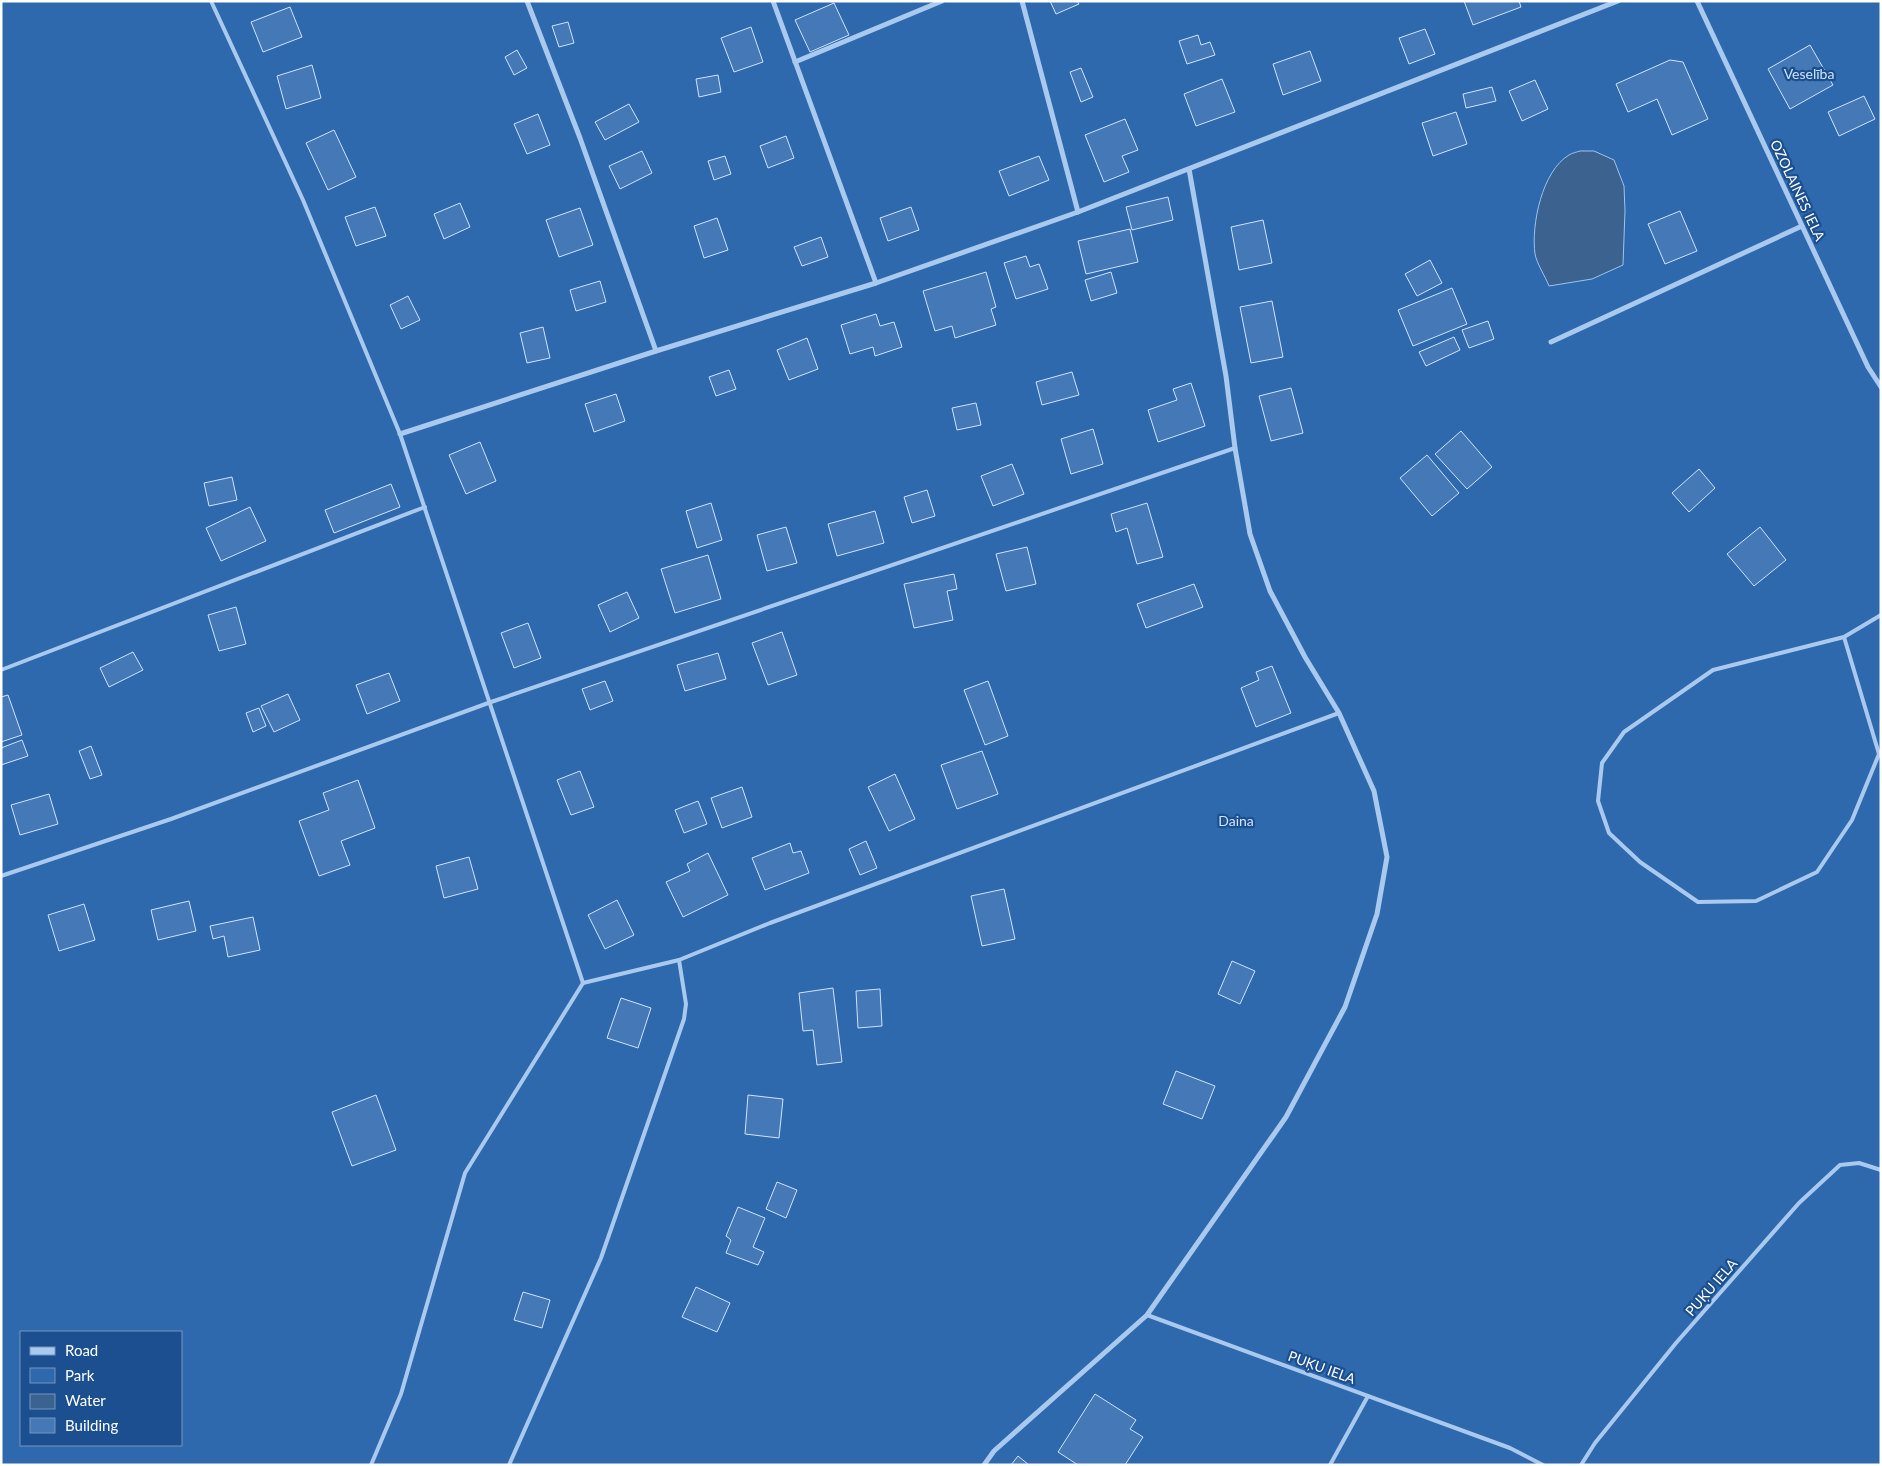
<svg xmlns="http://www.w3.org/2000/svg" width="1882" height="1466" font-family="Lato,sans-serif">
<rect width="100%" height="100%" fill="#1b4f8f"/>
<path fill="#2e69ad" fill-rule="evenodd" d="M1,1H1881V1465H1ZM21,1332H181V1445H21Z"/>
<path fill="#3c6290" stroke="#9cc4f0" d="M1580,151H1594L1614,160L1624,186L1625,211L1623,265L1592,279L1549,286C1545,276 1537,264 1535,254C1531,225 1542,171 1569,155C1572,153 1577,152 1580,151Z"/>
<g fill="#4478b7" stroke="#cfe3fa">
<polygon points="1050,1 1077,1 1079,4 1056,14"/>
<polygon points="1464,1 1519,1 1521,7 1473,25"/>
<polygon points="834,3 849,35 810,52 795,20"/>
<polygon points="290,7 302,37 263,52 251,22"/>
<polygon points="568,22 574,43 559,47 552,26"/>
<polygon points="751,27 763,62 734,72 721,38"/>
<polygon points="1425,29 1435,54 1409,64 1399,38"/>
<polygon points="1198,35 1201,45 1210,42 1215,55 1187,64 1179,41"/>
<polygon points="1810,45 1833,85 1790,109 1768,69"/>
<polygon points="517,50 527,68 514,75 505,57"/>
<polygon points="1310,51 1321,81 1283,95 1273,64"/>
<polygon points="1670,60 1683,62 1708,119 1672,135 1657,99 1628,112 1616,84"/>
<polygon points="312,65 321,98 286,109 277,76"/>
<polygon points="1081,68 1093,97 1081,102 1070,72"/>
<polygon points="718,75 721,92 699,97 696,79"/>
<polygon points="1222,79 1235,112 1196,126 1184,94"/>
<polygon points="1535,80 1548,109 1522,121 1509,91"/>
<polygon points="1492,87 1496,101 1466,108 1463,94"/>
<polygon points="1864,96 1875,119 1839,136 1828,112"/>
<polygon points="629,104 639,122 605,140 595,122"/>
<polygon points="1456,112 1467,144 1433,156 1422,123"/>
<polygon points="538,114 550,145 527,154 514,124"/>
<polygon points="1125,119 1138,150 1122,156 1129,172 1104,182 1085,135"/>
<polygon points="334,130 356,177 328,190 306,143"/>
<polygon points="786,136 794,158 768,168 760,146"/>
<polygon points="642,151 652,173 620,189 609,166"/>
<polygon points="725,156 731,174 714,180 708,161"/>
<polygon points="1039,156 1049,180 1009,196 999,171"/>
<polygon points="1168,197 1173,220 1132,230 1126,207"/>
<polygon points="460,203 470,227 444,239 434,214"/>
<polygon points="375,207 386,236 356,246 345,217"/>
<polygon points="911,207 919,230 888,241 880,218"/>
<polygon points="580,208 593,245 559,257 546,220"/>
<polygon points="1680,211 1697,251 1665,264 1648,224"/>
<polygon points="717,218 728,250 704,258 694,226"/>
<polygon points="1263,220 1272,263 1239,270 1231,227"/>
<polygon points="1130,229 1138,262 1086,274 1078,241"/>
<polygon points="821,237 828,257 802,266 794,247"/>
<polygon points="1026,256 1030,267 1039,264 1048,289 1016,299 1004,263"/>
<polygon points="1430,260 1442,283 1417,296 1405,274"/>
<polygon points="986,272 996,307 991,309 996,325 955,338 952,326 935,331 923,291"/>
<polygon points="1111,272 1117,293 1091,301 1085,280"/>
<polygon points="600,281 606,302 576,311 570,290"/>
<polygon points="1452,288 1467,324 1413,346 1398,310"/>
<polygon points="408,296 420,320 401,329 390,305"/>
<polygon points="1272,301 1283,357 1251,363 1240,307"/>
<polygon points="876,314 880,326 894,322 902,347 875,356 873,347 850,354 841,325"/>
<polygon points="1488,321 1494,339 1469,348 1462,330"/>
<polygon points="543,327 550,358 527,363 520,333"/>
<polygon points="1454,337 1460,350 1426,366 1419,352"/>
<polygon points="807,338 818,369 789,380 777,350"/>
<polygon points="729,370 736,389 716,396 709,377"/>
<polygon points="1072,372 1079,395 1042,405 1036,382"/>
<polygon points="1191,383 1205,426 1158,442 1148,410 1177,400 1173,389"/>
<polygon points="1291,388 1303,433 1271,441 1259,396"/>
<polygon points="616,394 625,421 594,432 585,404"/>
<polygon points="976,403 981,425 957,430 952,408"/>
<polygon points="1093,429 1103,464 1071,474 1061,439"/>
<polygon points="1461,431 1492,467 1467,489 1435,454"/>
<polygon points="480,442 496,481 466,494 449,455"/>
<polygon points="1427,455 1459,493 1432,516 1400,478"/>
<polygon points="1012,464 1024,494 993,506 981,476"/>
<polygon points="1699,469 1715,488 1689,512 1672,493"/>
<polygon points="232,477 237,500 209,506 204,483"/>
<polygon points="391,484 400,507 334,533 325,510"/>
<polygon points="927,490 935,516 912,523 904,497"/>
<polygon points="711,503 722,540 697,548 686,511"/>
<polygon points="1147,503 1163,557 1137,564 1127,528 1116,532 1111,514"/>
<polygon points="250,507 266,541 221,561 206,528"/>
<polygon points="875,511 884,543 837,556 828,524"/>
<polygon points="786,527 797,563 767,571 757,535"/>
<polygon points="1760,527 1786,560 1754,586 1727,554"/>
<polygon points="1027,547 1036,584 1006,591 996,554"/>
<polygon points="708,555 721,599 675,613 661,569"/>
<polygon points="954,574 957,589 947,591 953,620 914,628 904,584"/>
<polygon points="1194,584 1203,607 1146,628 1137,604"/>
<polygon points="627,592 639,618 610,632 598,605"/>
<polygon points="236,607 246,644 219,651 208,615"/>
<polygon points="528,623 541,658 514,668 501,633"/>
<polygon points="782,632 797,675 768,685 752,643"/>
<polygon points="133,652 143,670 109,687 100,668"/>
<polygon points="718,653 726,679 685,691 677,665"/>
<polygon points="1272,666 1291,713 1256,727 1241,688 1259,680 1256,672"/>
<polygon points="389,673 400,701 367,714 356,685"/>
<polygon points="605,681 613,701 590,710 582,689"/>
<polygon points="988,681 1008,736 985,745 964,690"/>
<polygon points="288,694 300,720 274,732 261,706"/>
<polygon points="8,695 22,735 1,742 1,697"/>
<polygon points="259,708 266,726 253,732 246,713"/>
<polygon points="22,740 28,756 1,765 1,748"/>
<polygon points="91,746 102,775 90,779 79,751"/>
<polygon points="982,751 998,794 957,809 941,765"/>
<polygon points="580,771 594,807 571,815 557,780"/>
<polygon points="895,774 915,819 889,831 868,787"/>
<polygon points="358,780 375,828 341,841 350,865 319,876 299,821 329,810 323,793"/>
<polygon points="742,787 752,817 722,828 711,798"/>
<polygon points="49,794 58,824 20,835 11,805"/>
<polygon points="698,801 707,824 684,833 675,810"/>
<polygon points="866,841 877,868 860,875 849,849"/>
<polygon points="790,843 793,853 801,851 809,873 765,890 752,858"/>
<polygon points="708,853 728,895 683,917 666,882 690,871 687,864"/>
<polygon points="469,857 478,889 444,898 436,866"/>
<polygon points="1004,889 1015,939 982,946 971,896"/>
<polygon points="617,900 634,935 605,949 588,915"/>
<polygon points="189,901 196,931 158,940 151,910"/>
<polygon points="84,904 95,940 59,951 48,915"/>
<polygon points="253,917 260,950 228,957 224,936 213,939 210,926"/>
<polygon points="1232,961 1255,971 1240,1004 1218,994"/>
<polygon points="833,988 842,1062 817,1065 813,1030 803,1031 799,993"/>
<polygon points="880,989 882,1026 858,1028 856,991"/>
<polygon points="621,998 651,1008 638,1048 607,1038"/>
<polygon points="1176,1071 1215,1086 1202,1119 1163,1104"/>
<polygon points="376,1095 396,1150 352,1166 332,1112"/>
<polygon points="748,1095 783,1099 779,1138 745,1134"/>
<polygon points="777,1182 797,1190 786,1218 766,1209"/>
<polygon points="738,1207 765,1218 753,1247 764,1252 758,1265 726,1253 731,1240 726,1236"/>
<polygon points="696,1287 730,1303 717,1332 682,1317"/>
<polygon points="523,1292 550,1300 542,1328 514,1320"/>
<polygon points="1095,1394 1136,1420 1130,1429 1143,1437 1125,1465 1078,1465 1058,1452"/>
<polygon points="1018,1456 1029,1465 1011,1465"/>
</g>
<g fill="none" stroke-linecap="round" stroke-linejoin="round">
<g stroke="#a9c9ee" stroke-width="4">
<polyline points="211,1 303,200 400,434 583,983"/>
<polyline points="1844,637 1879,754 1852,820 1817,872 1756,901 1698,902 1640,862 1609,833 1598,801 1602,763 1624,732 1713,670 1844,637 1881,615"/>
<polyline points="1,670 425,507"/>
<polyline points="1,876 171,819 491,702 1235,448"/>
<polyline points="1147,1315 1510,1448 1543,1465"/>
<polyline points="371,1465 401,1394 465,1173 583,983 679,960 770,923 1339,713"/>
<polyline points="509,1465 601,1258 684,1019 686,1004 679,960"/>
<polyline points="1330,1465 1368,1396"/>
<polyline points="1581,1465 1595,1443 1676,1343 1799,1203 1840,1165 1859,1163 1881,1170"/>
</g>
<g stroke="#a9c9ee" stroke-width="5">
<polyline points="527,1 580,138 656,351"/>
<polyline points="773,1 876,283"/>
<polyline points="1022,1 1078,212"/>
<polyline points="1697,1 1868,367 1881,387"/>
<polyline points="795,62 942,1"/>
<polyline points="1551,342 1802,226"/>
<polyline points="400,434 656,351 876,283 1078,212 1618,1"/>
<polyline points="984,1465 994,1451 1147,1315 1286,1117 1345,1007 1377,914 1387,857 1374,791 1339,713 1305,657 1270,591 1250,534 1235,448 1226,376 1189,169"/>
</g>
</g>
<g text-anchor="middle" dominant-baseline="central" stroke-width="4.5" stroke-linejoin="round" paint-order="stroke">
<g font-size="14" fill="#cfe3fa" stroke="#1b4f8f">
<text x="1809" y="73">Veselība</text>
<text x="1236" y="820">Daina</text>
</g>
<g font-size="14" fill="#fff" stroke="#1b4f8f">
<text transform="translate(1798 190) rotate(65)">OZOLAINES IELA</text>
<text transform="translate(1711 1287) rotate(-49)">PUĶU IELA</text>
<text transform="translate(1322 1367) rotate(20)">PUĶU IELA</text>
</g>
</g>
<rect width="1882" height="1466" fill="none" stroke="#ffffff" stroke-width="5"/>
<rect x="20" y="1331" width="162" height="115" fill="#1b4f8f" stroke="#7695bc"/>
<rect x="30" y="1347" width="25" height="8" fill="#a9c9ee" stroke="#7695bc"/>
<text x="65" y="1356" font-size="15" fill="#ffffff">Road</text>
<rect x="30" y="1368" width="25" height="15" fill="#2e69ad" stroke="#7695bc"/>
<text x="65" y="1381" font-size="15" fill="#ffffff">Park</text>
<rect x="30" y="1394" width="25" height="15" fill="#3c6290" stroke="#7695bc"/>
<text x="65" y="1406" font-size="15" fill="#ffffff">Water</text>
<rect x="30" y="1418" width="25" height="15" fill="#4478b7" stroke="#7695bc"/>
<text x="65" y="1431" font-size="15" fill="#ffffff">Building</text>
</svg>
